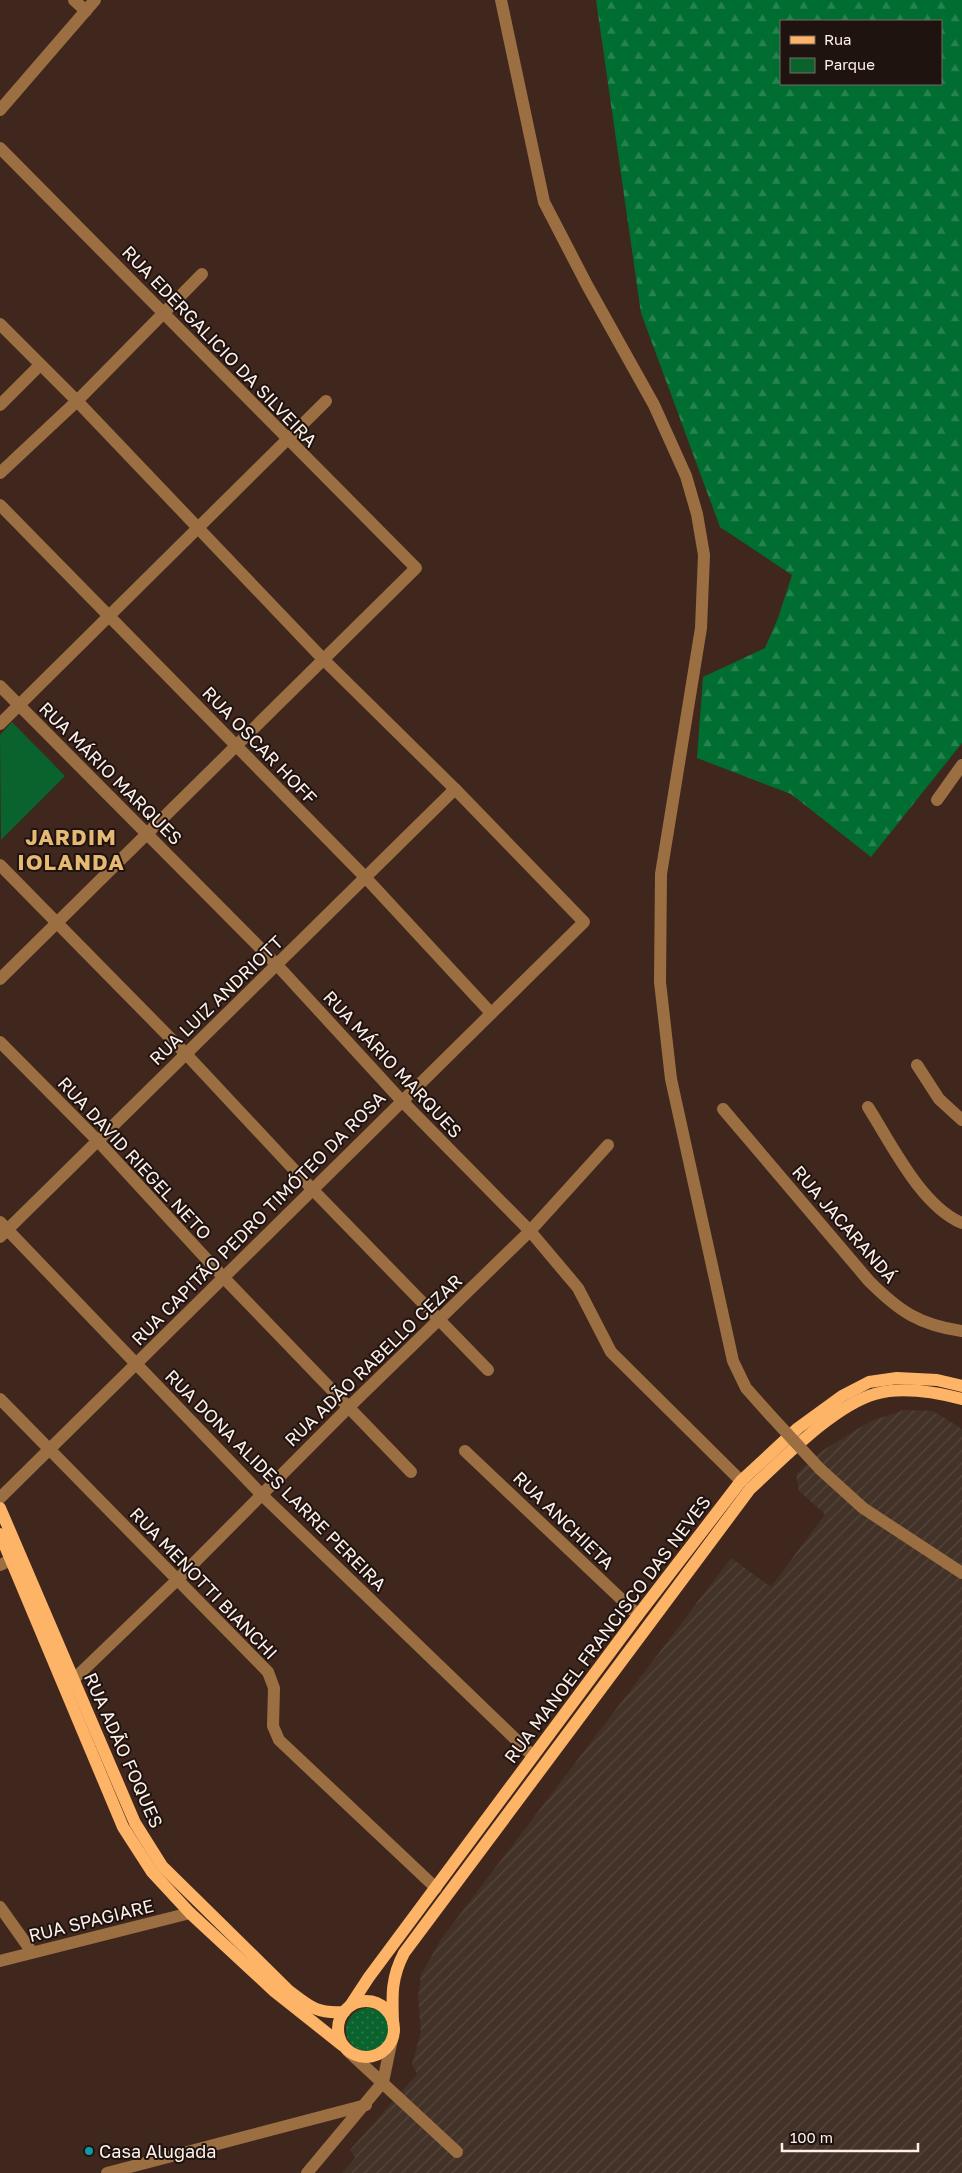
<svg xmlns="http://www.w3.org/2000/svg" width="962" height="2173" font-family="'Golos Text',sans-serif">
<defs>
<pattern id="industrial-furrows" width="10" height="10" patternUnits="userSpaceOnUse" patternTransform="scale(1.25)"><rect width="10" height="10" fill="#433228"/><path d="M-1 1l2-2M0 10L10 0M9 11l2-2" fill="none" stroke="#56463d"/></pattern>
<pattern id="grass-dots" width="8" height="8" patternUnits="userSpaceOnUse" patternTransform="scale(1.25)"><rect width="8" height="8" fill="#0a622d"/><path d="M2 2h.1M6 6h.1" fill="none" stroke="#2f794c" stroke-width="1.8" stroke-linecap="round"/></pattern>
<pattern id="forest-firs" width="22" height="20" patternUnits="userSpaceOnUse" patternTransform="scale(1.25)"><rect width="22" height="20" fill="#006d31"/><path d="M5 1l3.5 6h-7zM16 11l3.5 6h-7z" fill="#26824f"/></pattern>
</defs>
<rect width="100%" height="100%" fill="#40271d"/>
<polygon fill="url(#industrial-furrows)" points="904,1410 933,1411 962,1429 962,1768 959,1772 962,1774 962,2173 342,2173 355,2158 350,2150 417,2074 412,2064 421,2032 418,1998 421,1974 442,1938 731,1558 771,1587 825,1514 799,1491 796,1474 822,1451 871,1421"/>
<circle fill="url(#grass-dots)" cx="368" cy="2030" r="22"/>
<path fill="url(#forest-firs)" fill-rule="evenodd" d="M596,0H962V743L871,857L791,794L697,758L703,677L765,648L778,618L792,575L720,527L641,313ZM781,21H941V84H781Z"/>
<polygon fill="#0a622d" points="12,722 65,776 1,840 0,735"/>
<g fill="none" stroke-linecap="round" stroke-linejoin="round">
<g stroke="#9c6f42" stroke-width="12">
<polyline points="74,0 86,11"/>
<polyline points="501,0 544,202 587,285 654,405 686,476 697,514 704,555 701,628 661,874 660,982 671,1079 733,1361 746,1388 771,1416"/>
<polyline points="0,110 95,0"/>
<polyline points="0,148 416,568 0,979"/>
<polyline points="0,324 77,401 323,659 455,789 584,922 0,1498"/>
<polyline points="0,405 40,365"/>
<polyline points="0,473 77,401 202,274"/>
<polyline points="0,505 366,878 491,1013"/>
<polyline points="0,686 277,965 401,1100 530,1231 578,1288 611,1352 741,1481"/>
<polyline points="0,724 326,401"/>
<polyline points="937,800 962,765"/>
<polyline points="0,865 186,1054 313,1190 488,1370"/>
<polyline points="0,1042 97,1140 224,1278 411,1472"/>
<polyline points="917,1065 939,1099 962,1120"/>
<path d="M868,1107C891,1143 921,1206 962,1223"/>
<path d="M723,1109L869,1281C899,1311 919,1325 962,1331"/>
<polyline points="0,1222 261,1494 533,1756"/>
<polyline points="0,1237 455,789"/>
<polyline points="0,1399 268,1672 274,1688 273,1726 279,1740 436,1888"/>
<polyline points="465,1451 638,1615"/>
<polyline points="820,1469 863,1508 962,1573"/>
<polyline points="0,1565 11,1560"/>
<polyline points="73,1680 177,1580 349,1407 530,1231 608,1145"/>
<polyline points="0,1907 32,1952"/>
<polyline points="0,1961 190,1913"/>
<polyline points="348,2051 457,2152"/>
<polyline points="107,2173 366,2105"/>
<polyline points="307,2173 383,2082 392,2039"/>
</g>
<g stroke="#feb467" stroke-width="12">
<path d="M0,1508L135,1823L162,1866L288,1990C309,2006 316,2014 344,2012"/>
<polyline points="0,1534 123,1827 152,1872 190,1913 274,1991 342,2045"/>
<circle cx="366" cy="2029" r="28"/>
<polyline points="350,2006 369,1977 638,1615 741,1481 798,1428 842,1396 869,1382 897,1378 937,1380 962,1386"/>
<path d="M393,2022C392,1995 391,1978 404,1953L750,1489C782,1460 833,1406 875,1394C903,1386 935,1392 962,1399"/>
</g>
<polyline stroke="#9c6f42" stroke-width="12" points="771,1416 820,1469"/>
</g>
<circle fill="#0f9aa8" stroke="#1f130f" stroke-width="2" cx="89" cy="2151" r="5"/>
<g text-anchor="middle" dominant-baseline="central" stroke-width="4" stroke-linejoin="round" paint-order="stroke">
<g font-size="18" fill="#fdefea" stroke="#1f130f">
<text transform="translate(220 346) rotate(46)">RUA EDERGALICIO DA SILVEIRA</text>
<text transform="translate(260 745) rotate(46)">RUA OSCAR HOFF</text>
<text transform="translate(111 773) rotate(45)">RUA MÁRIO MARQUES</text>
<text transform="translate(216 1000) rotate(-44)">RUA LUIZ ANDRIOTT</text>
<text transform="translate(393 1064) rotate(47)">RUA MÁRIO MARQUES</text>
<text transform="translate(135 1158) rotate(47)">RUA DAVID RIEGEL NETO</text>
<text transform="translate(258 1218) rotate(-45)">RUA CAPITÃO PEDRO TIMÓTEO DA ROSA</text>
<text transform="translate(845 1224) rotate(49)">RUA JACARANDÁ</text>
<text transform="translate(373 1360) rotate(-44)">RUA ADÃO RABELLO CEZAR</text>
<text transform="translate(276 1480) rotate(45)">RUA DONA ALIDES LARRE PEREIRA</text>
<text transform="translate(564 1520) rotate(44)">RUA ANCHIETA</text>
<text transform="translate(204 1583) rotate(46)">RUA MENOTTI BIANCHI</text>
<text transform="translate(607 1629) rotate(-53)">RUA MANOEL FRANCISCO DAS NEVES</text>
<text transform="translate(124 1750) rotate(66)">RUA ADÃO FOQUES</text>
<text transform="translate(91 1920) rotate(-14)">RUA SPAGIARE</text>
</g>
<g font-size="18" fill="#fdefea" stroke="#1f130f" text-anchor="start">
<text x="99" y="2151">Casa Alugada</text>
</g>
<g font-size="22" font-weight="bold" letter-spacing="1" fill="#e5b874" stroke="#1f130f">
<text x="71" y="836">JARDIM<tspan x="71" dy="25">IOLANDA</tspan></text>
</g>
</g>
<rect x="780" y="20" width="162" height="65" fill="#1f130f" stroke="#786b67"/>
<rect x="790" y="36" width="25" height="8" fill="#feb467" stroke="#786b67"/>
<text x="824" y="45" font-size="15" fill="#fdefea">Rua</text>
<rect x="790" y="58" width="25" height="15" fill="#0a622d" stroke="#786b67"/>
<text x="824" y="70" font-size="15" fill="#fdefea">Parque</text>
<path d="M782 2143v8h136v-8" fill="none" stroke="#fdefea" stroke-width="2.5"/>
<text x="790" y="2143" font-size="15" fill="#fdefea" stroke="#1f130f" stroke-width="4" paint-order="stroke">100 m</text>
</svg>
